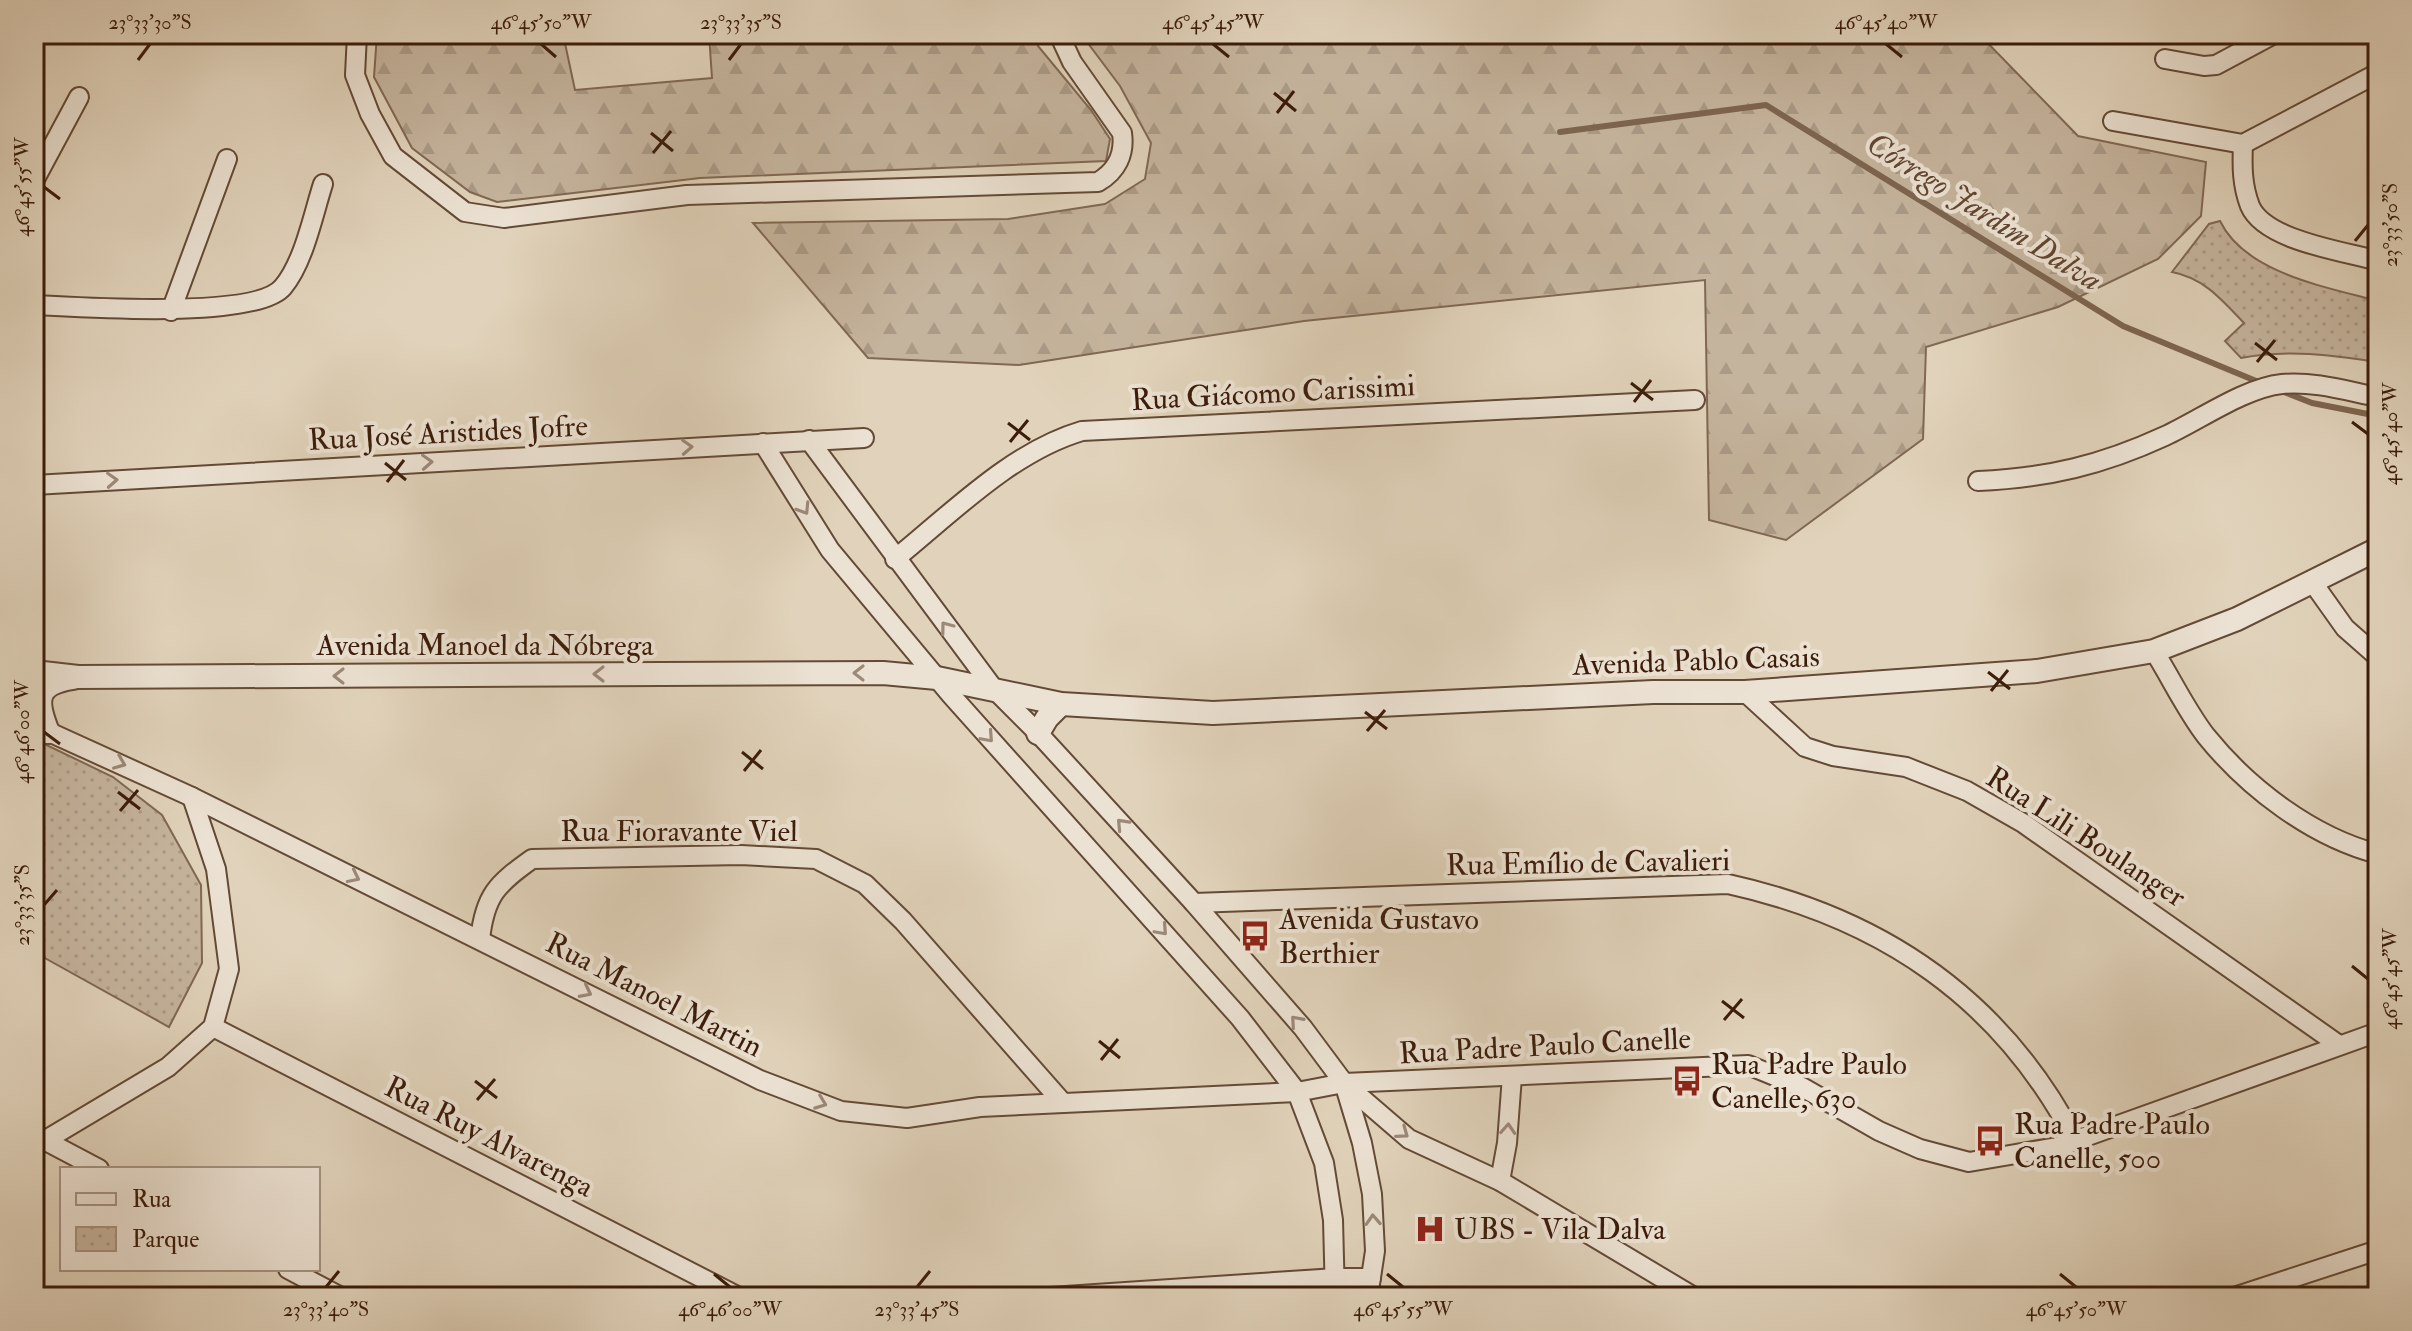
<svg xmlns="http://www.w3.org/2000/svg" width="2412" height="1331" font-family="'IM FELL Double Pica',serif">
<defs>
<pattern id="forest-firs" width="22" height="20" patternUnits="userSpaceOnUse" patternTransform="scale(2)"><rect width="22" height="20" fill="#c5b49d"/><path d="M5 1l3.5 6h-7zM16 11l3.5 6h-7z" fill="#aa9a86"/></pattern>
<pattern id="park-dots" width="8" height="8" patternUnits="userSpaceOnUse" patternTransform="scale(2)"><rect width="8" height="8" fill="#c5b49d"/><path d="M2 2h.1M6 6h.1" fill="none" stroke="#aa9a86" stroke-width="1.8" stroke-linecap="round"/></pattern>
</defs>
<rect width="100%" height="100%" fill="#e1d3bb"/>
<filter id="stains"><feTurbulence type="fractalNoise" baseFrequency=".0025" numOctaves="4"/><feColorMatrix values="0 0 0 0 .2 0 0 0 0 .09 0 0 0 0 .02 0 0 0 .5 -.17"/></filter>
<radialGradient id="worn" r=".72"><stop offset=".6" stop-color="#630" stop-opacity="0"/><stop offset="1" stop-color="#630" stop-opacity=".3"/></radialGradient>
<g fill="url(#forest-firs)" stroke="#806853" stroke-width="2">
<polygon points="377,34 563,34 575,90 712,78 709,34 1037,34 1038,46 1091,110 1110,139 1106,161 700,178 497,202 470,192 412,148 374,77"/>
<polygon points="1081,34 1979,34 2078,136 2206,162 2201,216 2158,259 2058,307 1926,347 1923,439 1786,540 1709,520 1705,280 1304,321 1019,365 868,358 753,223 1008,219 1105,204 1145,179 1151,143 1120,86"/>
</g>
<g fill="url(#park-dots)" stroke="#806853" stroke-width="2">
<path d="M2220,221C2245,273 2326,287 2378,301V362C2331,355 2288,349 2241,358L2225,341L2244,323C2222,300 2204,278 2172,272L2209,224Z"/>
<polygon points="34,739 113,777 162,815 201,885 202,963 169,1027 34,952"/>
</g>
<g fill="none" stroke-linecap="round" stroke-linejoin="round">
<g stroke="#7d654f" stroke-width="6">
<polyline points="1560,132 1766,105 2123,326 2261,383"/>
<polyline points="2279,390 2312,403 2378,416"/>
</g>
<g stroke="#644a36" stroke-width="22">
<g id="minor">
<path d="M357,34L355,75L370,114L393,156L465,212L504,218L687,195L1098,182C1117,171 1125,154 1122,133L1072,62L1059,34"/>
<polyline points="2165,59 2204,66 2216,65 2274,34"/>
<polyline points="2113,121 2243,144 2378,73"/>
<path d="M2243,144C2242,166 2242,185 2250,206C2265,241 2344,251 2378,261"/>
<polyline points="34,181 79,97"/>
<path d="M34,305C79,307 256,320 283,287C304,262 313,215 323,184"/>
<polyline points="171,311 227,159"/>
<polyline points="809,440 994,689 1038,733 1194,903 1303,1028 1344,1083 1362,1143 1372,1194 1375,1251 1368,1297"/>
<polyline points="763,443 830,550 951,695 1240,1018 1297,1092 1324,1163 1333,1220 1335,1297"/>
<path d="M1978,481C2048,478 2102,465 2165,436C2200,420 2244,388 2282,384C2314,381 2347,391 2378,397"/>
<polyline points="34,485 864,438"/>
<path d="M895,559C952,513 1011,452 1082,431L1695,400"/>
<polyline points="2313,583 2345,628 2378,657"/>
<path d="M2154,651C2171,678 2186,710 2206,736C2248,788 2312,837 2378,854"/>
<polyline points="1745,692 1805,747 1833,756 1906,767 1967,791 2023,823 2339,1045"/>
<polyline points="38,727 192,797 760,1080 841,1111 907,1118 980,1107 1297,1092 1344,1083 1748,1065 1802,1087 1879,1131 1920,1149 1969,1162 2057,1147 2378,1032"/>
<path d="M1194,903L1728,884C1882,918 2001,998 2075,1140"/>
<path d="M480,939C485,895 497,884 532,859L741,855L816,859L865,884L903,921L1063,1103"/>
<polyline points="213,1027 739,1297"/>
<polyline points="1344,1083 1409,1139 1500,1181 1694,1297"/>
<polyline points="46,1141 99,1169"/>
<polyline points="34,1147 168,1067 213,1027 229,969 216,869 192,797"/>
<polyline points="1500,1181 1507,1143 1512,1076"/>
<polyline points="288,1269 341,1297"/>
<polyline points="1050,1297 1336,1278 1371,1278"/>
<polyline points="2234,1297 2378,1250"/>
</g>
</g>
<g stroke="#644a36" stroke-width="26">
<g id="tertiary">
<polyline points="34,672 78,677 883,673 937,678 1061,704 1213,713 1653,692 1745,692 2037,671 2154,651 2237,619 2378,549"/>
<path d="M48,732C35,700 35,684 73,678"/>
<polyline points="1038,733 1047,718 1061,704"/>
</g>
</g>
<use href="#minor" stroke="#ece2d3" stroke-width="18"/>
<use href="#tertiary" stroke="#ece2d3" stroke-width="22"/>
</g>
<defs><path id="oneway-chevron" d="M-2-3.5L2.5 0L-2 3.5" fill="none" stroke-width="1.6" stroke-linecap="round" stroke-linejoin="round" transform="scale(2)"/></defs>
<g stroke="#9c8978">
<use href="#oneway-chevron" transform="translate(687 447) rotate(-3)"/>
<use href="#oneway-chevron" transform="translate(427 462) rotate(-3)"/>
<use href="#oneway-chevron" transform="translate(112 480) rotate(-3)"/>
<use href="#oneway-chevron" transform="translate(804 509) rotate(58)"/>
<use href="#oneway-chevron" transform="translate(946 627) rotate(-127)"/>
<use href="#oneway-chevron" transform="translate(859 673) rotate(180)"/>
<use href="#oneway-chevron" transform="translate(599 674) rotate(180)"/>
<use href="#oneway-chevron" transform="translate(339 676) rotate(180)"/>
<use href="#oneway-chevron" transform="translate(988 737) rotate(48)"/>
<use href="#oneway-chevron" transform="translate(120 763) rotate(22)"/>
<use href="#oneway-chevron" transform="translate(1122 824) rotate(-133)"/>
<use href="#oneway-chevron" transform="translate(354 877) rotate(26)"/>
<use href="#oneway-chevron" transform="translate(1162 930) rotate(48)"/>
<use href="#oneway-chevron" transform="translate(586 992) rotate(27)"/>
<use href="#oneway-chevron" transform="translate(1296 1021) rotate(-131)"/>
<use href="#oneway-chevron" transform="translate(821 1103) rotate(21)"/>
<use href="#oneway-chevron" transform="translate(1508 1129) rotate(-86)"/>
<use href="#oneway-chevron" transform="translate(1403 1133) rotate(36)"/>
<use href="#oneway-chevron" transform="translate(1373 1220) rotate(-93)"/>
</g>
<path fill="none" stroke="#3b1c09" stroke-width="3" d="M541,44L556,57M1213,44L1229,57M1886,44L1902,57M138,60L150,44M729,60L741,44M1274,93L1296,111M1277,113L1294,91M651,133L673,151M653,153L671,131M44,187L60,199M2355,241L2368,225M2255,343L2277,360M2257,362L2275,340M1631,383L1653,400M1634,402L1651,380M2352,422L2368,434M1008,423L1030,440M1010,442L1028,420M385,463L406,480M387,482L404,460M1988,672L2010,689M1991,691L2008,670M1365,712L1387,729M1367,731L1385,710M44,732L60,744M742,752L763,769M744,771L761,750M118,792L140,809M120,811L138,790M44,905L57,890M2352,966L2368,979M1722,1001L1744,1018M1724,1020L1742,999M1099,1041L1120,1058M1101,1060L1118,1039M475,1081L497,1098M477,1100L495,1079M714,1274L730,1287M1387,1274L1403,1287M2060,1274L2076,1287M326,1287L339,1271M917,1287L930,1271"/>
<defs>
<g id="bus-bare" transform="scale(2.4)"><path d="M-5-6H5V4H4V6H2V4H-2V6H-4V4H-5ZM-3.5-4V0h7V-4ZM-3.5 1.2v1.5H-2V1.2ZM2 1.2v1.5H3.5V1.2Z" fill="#8f2418" stroke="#ece2d3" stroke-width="2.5" paint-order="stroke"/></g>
<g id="hospital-bare" transform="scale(2.4)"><path d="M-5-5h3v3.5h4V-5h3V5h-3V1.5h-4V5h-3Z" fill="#8f2418" stroke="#ece2d3" stroke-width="2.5" paint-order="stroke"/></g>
</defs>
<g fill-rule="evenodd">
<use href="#bus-bare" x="1255" y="936"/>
<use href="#bus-bare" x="1687" y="1081"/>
<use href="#bus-bare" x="1990" y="1141"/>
<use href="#hospital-bare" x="1430" y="1229"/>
</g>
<g text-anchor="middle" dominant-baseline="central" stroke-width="8" stroke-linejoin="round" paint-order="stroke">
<g font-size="30" fill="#3b1c09" stroke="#ece2d3">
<text transform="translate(1273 393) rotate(-3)">Rua Giácomo Carissimi</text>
<text transform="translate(448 433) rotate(-3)">Rua José Aristides Jofre</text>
<text x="485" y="645">Avenida Manoel da Nóbrega</text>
<text transform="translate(1696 661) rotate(-2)">Avenida Pablo Casais</text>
<text x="679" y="831">Rua Fioravante Viel</text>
<text transform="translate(2086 837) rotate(33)">Rua Lili Boulanger</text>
<text transform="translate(1588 863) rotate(-1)">Rua Emílio de Cavalieri</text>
<text transform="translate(654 995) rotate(27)">Rua Manoel Martin</text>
<text transform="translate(1545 1046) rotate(-3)">Rua Padre Paulo Canelle</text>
<text transform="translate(489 1137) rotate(27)">Rua Ruy Alvarenga</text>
</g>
<g font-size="30" fill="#3b1c09" stroke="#ece2d3" text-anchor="start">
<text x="1279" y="919">Avenida Gustavo<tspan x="1279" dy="34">Berthier</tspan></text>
<text x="1711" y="1064">Rua Padre Paulo<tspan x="1711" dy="34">Canelle, 630</tspan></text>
<text x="2014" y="1124">Rua Padre Paulo<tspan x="2014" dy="34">Canelle, 500</tspan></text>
<text x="1454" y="1229">UBS - Vila Dalva</text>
</g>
<g font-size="32" font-style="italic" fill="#624632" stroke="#ece2d3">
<text transform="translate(1984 212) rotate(32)">Córrego Jardim Dalva</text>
</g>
</g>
<rect width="2412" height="1331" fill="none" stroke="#e1d3bb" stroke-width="88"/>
<rect x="60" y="1167" width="260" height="104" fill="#ece2d3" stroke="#a59382" stroke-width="2"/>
<rect x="76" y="1193" width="40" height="12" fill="#ece2d3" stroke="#a59382" stroke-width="2"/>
<text x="132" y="1207" font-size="24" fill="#3b1c09">Rua</text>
<rect x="76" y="1227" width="40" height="24" fill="url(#park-dots)" stroke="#a59382" stroke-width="2"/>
<text x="132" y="1247" font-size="24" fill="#3b1c09">Parque</text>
<rect x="44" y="44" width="2324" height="1243" fill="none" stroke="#3b1c09" stroke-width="3"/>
<g font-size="20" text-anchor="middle" fill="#3b1c09">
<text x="150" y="29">23°33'30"S</text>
<text x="541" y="29">46°45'50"W</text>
<text x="741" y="29">23°33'35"S</text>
<text x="1213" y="29">46°45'45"W</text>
<text x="1886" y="29">46°45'40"W</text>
<text transform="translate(22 187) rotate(-90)" y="7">46°45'55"W</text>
<text transform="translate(2390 225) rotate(-90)" y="7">23°33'50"S</text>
<text transform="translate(2390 434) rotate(-90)" y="7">46°45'40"W</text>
<text transform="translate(22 732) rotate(-90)" y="7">46°46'00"W</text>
<text transform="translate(22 905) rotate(-90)" y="7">23°33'35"S</text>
<text transform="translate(2390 979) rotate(-90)" y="7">46°45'45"W</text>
<text x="326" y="1316">23°33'40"S</text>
<text x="730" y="1316">46°46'00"W</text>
<text x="917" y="1316">23°33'45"S</text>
<text x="1403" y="1316">46°45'55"W</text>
<text x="2076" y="1316">46°45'50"W</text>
</g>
<rect width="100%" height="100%" filter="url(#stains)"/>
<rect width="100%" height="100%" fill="url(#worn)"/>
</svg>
